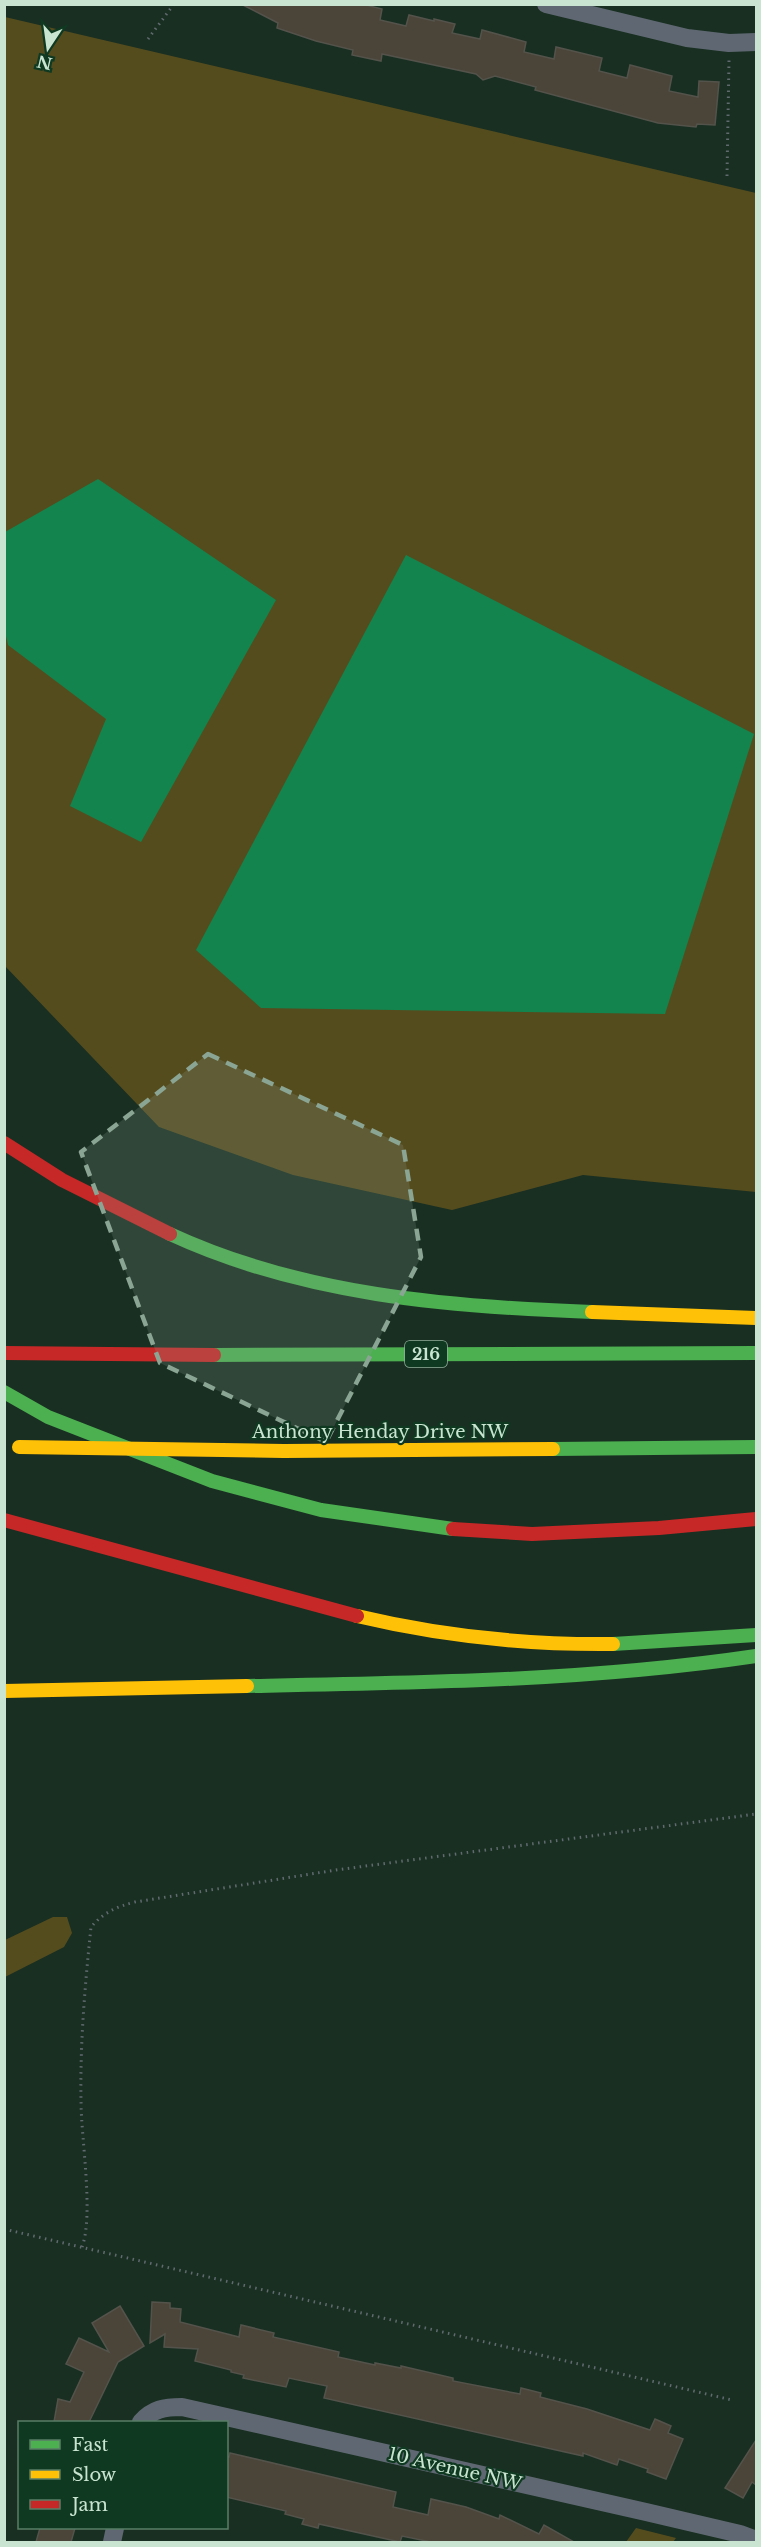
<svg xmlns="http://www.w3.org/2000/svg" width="761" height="2547" font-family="'Libre Baskerville',serif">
<rect width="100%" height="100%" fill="#192f22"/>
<g fill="#554c1e">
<polygon points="5,17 756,193 756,1192 583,1175 452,1210 293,1175 159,1127 5,966"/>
<polygon points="53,1917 67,1917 72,1933 64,1947 5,1977 5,1940"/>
<polygon points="636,2528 676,2538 673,2542 626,2542"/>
</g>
<g fill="#13844d">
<polygon points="98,479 276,600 141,842 70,806 106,719 8,645 4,627 5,532"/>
<polygon points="406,555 754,734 665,1014 261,1008 196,950"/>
</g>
<g fill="#4b4439" stroke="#54534b" stroke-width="1.5">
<polygon points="241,4 362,4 382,9 380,20 406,26 409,15 434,21 434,19 455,24 452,33 480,39 482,30 526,42 524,52 554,59 556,47 602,58 599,71 627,78 630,65 672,76 669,91 698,97 699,81 719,82 715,125 697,124 696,127 658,123 535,90 536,87 495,76 483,80 476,74 382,54 381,61 352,55 353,50 316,41 277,28 278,23"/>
<polygon points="152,2302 170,2303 170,2308 181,2309 180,2322 239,2337 241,2325 274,2333 273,2337 339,2352 338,2357 375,2365 375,2363 401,2368 401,2366 453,2378 453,2381 520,2394 521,2388 541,2393 540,2397 587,2409 650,2430 655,2419 671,2426 668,2433 683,2439 666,2479 647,2472 648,2469 619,2459 617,2465 583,2453 583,2456 324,2398 327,2386 289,2378 286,2387 243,2378 244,2375 231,2372 231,2370 195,2361 198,2349 164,2347 165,2334 150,2343"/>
<polygon points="120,2306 144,2346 118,2362 89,2422 54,2422 58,2399 70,2402 84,2372 66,2364 79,2338 109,2352 92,2323"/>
<polygon points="756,2440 756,2485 752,2482 743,2498 725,2488"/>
<polygon points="230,2453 396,2492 393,2507 428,2515 431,2499 466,2507 499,2519 500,2515 539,2534 544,2525 574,2542 431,2542 402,2536 400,2542 319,2524 318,2528 302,2524 304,2519 285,2514 286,2511 226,2497 226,2456 229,2457"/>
<polygon points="40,2528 75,2528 71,2542 36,2542"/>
</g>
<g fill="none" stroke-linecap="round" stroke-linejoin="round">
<g stroke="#606a6f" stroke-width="3" stroke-dasharray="1.5 4.5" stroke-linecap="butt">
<polyline points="148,39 174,4"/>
<polyline points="727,176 729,60"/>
<polyline points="4,2229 732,2400"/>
<path d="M82,2247C94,2215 81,2138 81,2101C80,2042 85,1985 91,1927C104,1912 116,1907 135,1902L336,1870L756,1814"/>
</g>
<g stroke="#5f6872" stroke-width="18">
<polyline points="546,4 687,38 729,43 756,42"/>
<path d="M141,2422C153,2409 164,2407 182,2407L646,2512L740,2534L756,2540"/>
<polyline points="112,2542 115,2528"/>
</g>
<g stroke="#4caf50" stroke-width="14">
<path d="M170,1234C302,1295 448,1307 592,1312"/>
<polyline points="214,1355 756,1353"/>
<polyline points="4,1392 48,1417 212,1481 321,1510 453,1529"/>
<polyline points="553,1449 756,1447"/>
<polyline points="613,1644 756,1635"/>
<path d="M247,1686C417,1683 587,1681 756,1656"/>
</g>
<g stroke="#ffc107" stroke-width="14">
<polyline points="592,1312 756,1318"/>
<polyline points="284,1451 553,1449"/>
<path d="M357,1616C441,1636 527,1645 613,1644"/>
<polyline points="4,1691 247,1686"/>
</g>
<g stroke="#c62828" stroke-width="14">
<polyline points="4,1143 62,1180 170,1234"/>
<polyline points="4,1353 214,1355"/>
<polyline points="4,1520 357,1616"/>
<polyline points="453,1529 532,1534 659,1528 756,1519"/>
</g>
<polyline stroke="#ffc107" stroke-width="14" points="19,1447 284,1451"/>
</g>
<path fill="#8ba594" fill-opacity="0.2" stroke="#8ba594" stroke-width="4.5" stroke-dasharray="12 8" stroke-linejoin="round" d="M208,1054L403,1145L421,1257L326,1442L160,1363L81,1152Z"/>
<g text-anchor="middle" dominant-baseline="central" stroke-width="4.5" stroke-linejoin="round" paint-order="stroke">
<rect fill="#0f3921" stroke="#91b19c" stroke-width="1.5" x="405" y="1341" width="42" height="26" rx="4.5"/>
<g font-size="16" font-weight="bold" fill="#c9e5d1">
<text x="426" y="1354">216</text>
</g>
<g font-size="18" fill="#c9e5d1" stroke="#0f3921">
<text x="380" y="1432">Anthony Henday Drive NW</text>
<text transform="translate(455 2469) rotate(13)">10 Avenue NW</text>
</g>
</g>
<rect width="761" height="2547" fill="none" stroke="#c9e5d1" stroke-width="12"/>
<rect x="18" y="2421" width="210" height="108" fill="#0f3921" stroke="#597e67" stroke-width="1.5"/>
<rect x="30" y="2440" width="30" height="9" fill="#4caf50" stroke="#597e67" stroke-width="1.5"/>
<text x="72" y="2451" font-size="18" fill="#c9e5d1">Fast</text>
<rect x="30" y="2470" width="30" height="9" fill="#ffc107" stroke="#597e67" stroke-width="1.5"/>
<text x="72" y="2481" font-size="18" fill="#c9e5d1">Slow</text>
<rect x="30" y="2500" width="30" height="9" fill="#c62828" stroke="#597e67" stroke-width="1.5"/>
<text x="72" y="2511" font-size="18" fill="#c9e5d1">Jam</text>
<g transform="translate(48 48) rotate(193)" stroke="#0f3921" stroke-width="4.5" paint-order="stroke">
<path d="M0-4.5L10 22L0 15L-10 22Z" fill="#c9e5d1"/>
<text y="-9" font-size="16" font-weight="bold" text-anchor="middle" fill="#c9e5d1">N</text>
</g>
</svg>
